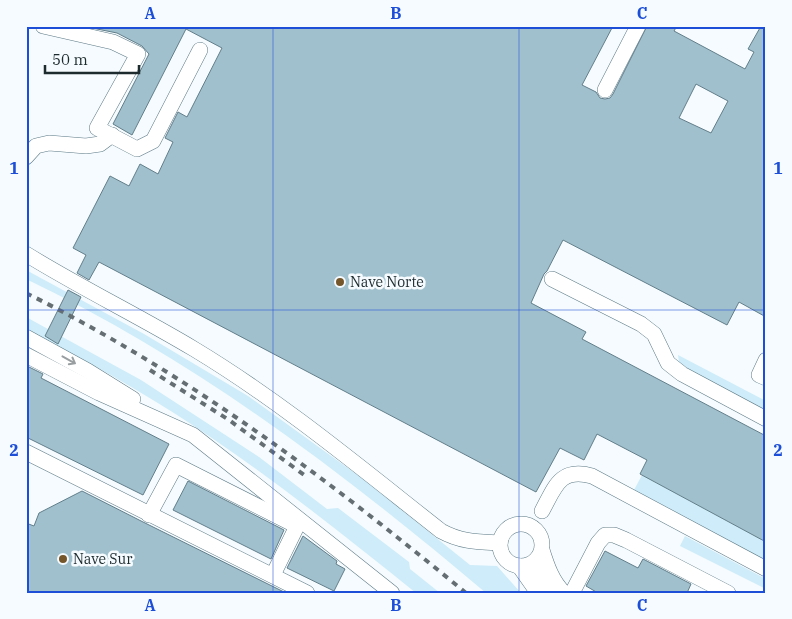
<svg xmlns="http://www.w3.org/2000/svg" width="792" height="619" font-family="'IBM Plex Serif',serif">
<rect width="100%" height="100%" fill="#f5fbfe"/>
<g fill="#ceecf9">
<path d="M26,270L144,334L248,396L363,479L470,565L497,566L521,593H486C344,473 194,359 26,279Z"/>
<path d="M26,317L141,380L259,457L327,509L338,508L409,562L410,569L440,593H416C344,535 271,477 194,426C140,390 83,359 26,329Z"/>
<polygon points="678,355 766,401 766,413 690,370 679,362"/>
<polygon points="642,475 766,542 766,561 633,492"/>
<polygon points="685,536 766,579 766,589 680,546"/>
</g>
<g fill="#a1c0cd" stroke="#617e8a" fill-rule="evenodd">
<path d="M92,26H613L582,85L596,92L600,98L605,99L610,98L613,94L647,26H677L674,31L745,69L754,52L748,49L761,26H766V317L739,302L727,325L563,240L547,271L544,274L531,303L586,332L582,339L766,436V542L640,474L647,460L597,434L584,460L560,448L536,492L99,262L89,280L77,273L86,255L73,248L110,176L129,186L140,164L158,174L173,142L165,138L178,112L187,117L222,48L186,29L132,135L113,124L149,54L142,46L117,33L92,28ZM696,84L728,101L711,133L679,118Z"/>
<polygon points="68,290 81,297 58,344 45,336"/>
<polygon points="29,367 43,374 41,378 169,444 143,495 26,437 26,373"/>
<polygon points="188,481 284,530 271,559 173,510"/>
<polygon points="82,491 145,523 286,593 26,593 26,523 34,526 39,513"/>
<polygon points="303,536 337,561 336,564 345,569 334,591 287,568"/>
<polygon points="605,551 638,568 643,559 691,584 687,593 598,593 586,586"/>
</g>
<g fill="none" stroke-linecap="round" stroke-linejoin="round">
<g stroke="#5c7985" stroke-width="16">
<g id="minor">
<polyline points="43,26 113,42 138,54 97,128 137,149 153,141 200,50"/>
<polyline points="605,90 638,26"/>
<polyline points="26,157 36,146 49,143 86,146 100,144 112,135"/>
<path d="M26,254C81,288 139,316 194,349C282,402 361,468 441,531C461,542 478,542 500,543"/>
<polyline points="552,279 641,324 654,334 668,363 682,374 766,419"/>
<polyline points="26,337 88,371 133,399"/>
<polyline points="26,355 99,393 193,435 392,593"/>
<polyline points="766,360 759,375 766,378"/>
<polyline points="26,452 307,593"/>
<path d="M542,511C555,487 560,467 592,476L766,569"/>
<polyline points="149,515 176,465 297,526 273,575"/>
<circle cx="521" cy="545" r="21"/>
<path d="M542,550C547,566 552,581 564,593"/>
<polyline points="537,561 542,584 548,593"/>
<polyline points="519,566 538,593"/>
<polyline points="572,593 598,543 605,535 614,535 626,540 728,593"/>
</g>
</g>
<use href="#minor" stroke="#fff" stroke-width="15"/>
<g stroke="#656f73" stroke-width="4" stroke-dasharray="6 6" stroke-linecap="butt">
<path d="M26,293C187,373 328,479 466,593"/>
<polyline points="150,370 229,420 307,477"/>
</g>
</g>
<defs><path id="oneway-shaft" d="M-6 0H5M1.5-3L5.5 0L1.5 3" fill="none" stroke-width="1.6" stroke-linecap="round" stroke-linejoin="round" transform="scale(1.25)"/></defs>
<use stroke="#999fa1" href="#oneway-shaft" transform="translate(69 360) rotate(29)"/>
<path fill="none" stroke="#1d4ed8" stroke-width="1" stroke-opacity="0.55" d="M273,26V593M519,26V593M26,310H766"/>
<g fill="#74562a" stroke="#f5fbfe" stroke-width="2">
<circle cx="340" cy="282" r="5"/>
<circle cx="63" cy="559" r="5"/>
</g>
<g text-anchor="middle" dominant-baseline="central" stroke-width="5" stroke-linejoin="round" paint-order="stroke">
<g font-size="14" fill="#1d2a2e" stroke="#f5fbfe" text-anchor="start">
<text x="350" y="282">Nave Norte</text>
<text x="73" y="559">Nave Sur</text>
</g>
</g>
<rect width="792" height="619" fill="none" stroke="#f5fbfe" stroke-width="55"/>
<path d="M45 65v8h94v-8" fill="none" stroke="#1d2a2e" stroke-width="2.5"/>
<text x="52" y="65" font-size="15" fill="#1d2a2e" stroke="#f5fbfe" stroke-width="4" paint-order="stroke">50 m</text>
<rect x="28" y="28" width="736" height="564" fill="none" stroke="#1d4ed8" stroke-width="2"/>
<g font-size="16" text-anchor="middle" font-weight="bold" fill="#1d4ed8">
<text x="150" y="19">A</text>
<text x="396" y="19">B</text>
<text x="642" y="19">C</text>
<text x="14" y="174">1</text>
<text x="778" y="174">1</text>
<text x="14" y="456">2</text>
<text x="778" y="456">2</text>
<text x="150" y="611">A</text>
<text x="396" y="611">B</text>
<text x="642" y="611">C</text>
</g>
</svg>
